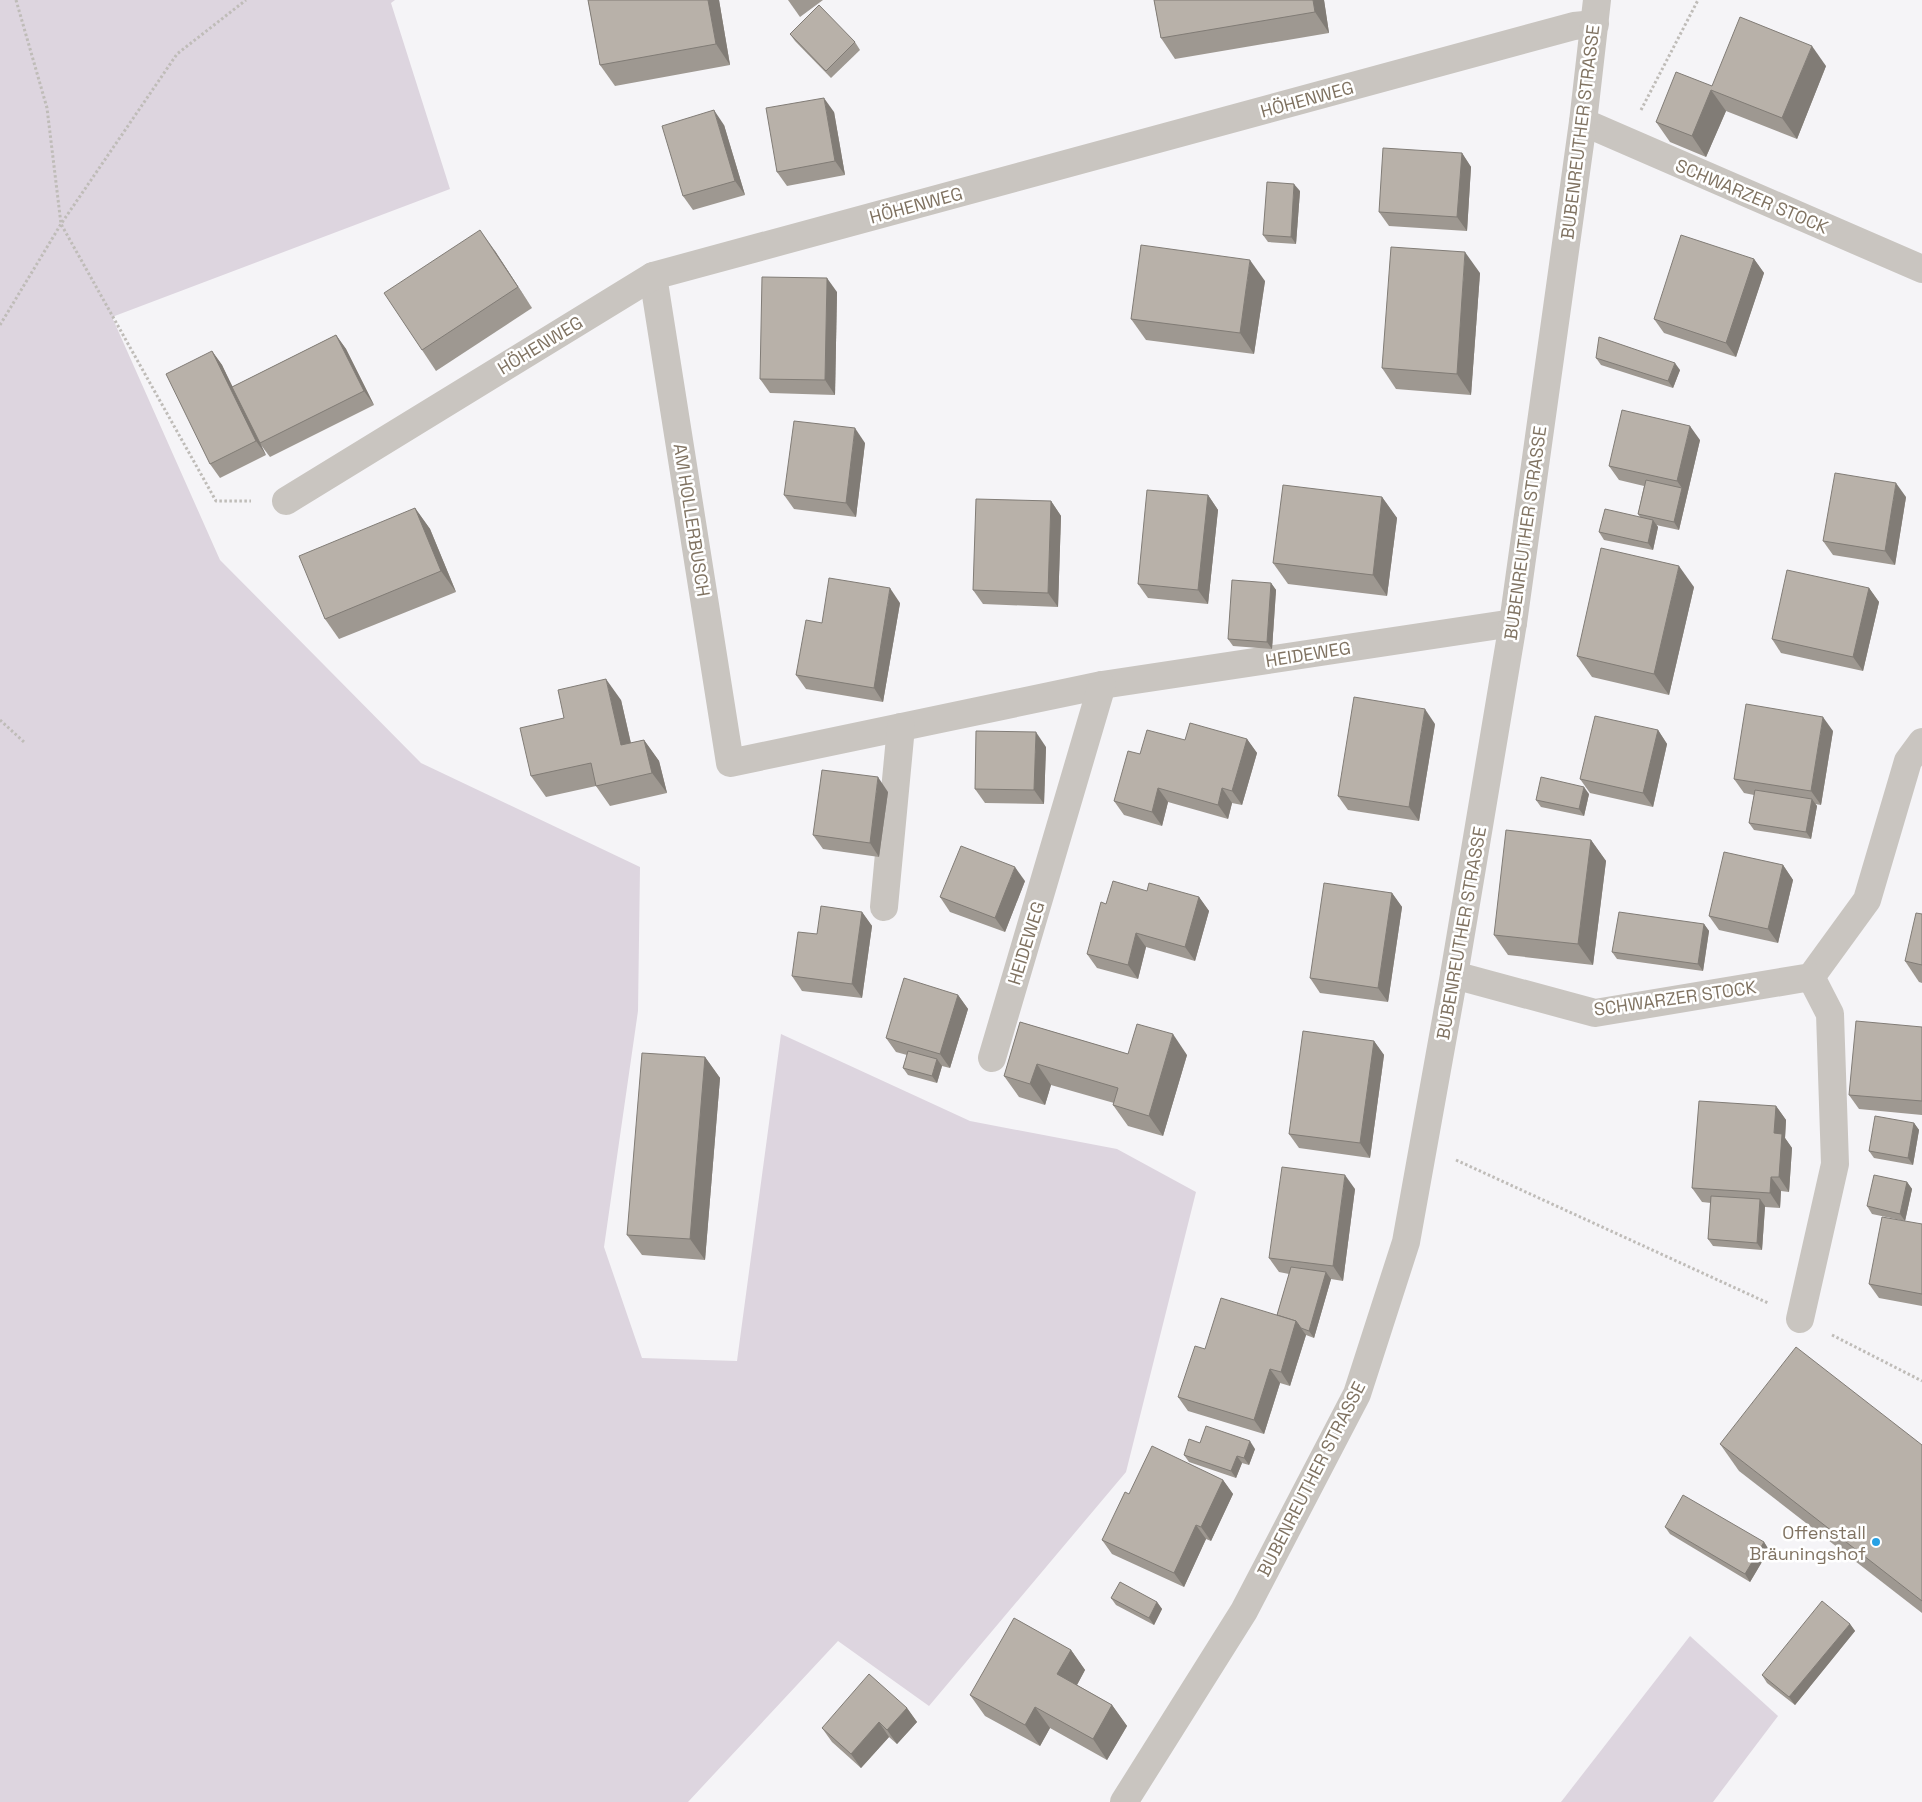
<svg xmlns="http://www.w3.org/2000/svg" width="1922" height="1802" font-family="'Space Grotesk',sans-serif">
<rect width="100%" height="100%" fill="#f5f4f7"/>
<g fill="#ddd5df">
<polygon points="0,0 395,0 391,3 450,189 112,317 220,560 421,763 640,867 638,1011 604,1247 642,1358 737,1361 781,1034 970,1121 1117,1149 1196,1192 1126,1472 929,1706 838,1641 688,1802 0,1802"/>
<polygon points="1690,1636 1778,1716 1713,1802 1561,1802"/>
</g>
<g fill="none" stroke-linecap="round" stroke-linejoin="round">
<g stroke="#bfbcb8" stroke-width="3" stroke-dasharray="2.5 2.5" stroke-linecap="butt">
<polyline points="16,0 47,108 61,224 216,501 251,501"/>
<polyline points="1641,110 1698,0"/>
<polyline points="0,325 61,224 177,54 246,0"/>
<polyline points="0,720 24,742"/>
<polyline points="1456,1160 1768,1303"/>
<polyline points="1832,1335 1922,1381"/>
</g>
<g stroke="#c9c5c0" stroke-width="28">
<polyline points="1583,122 1922,269"/>
<polyline points="653,276 730,763 1102,685 1513,623"/>
<polyline points="286,501 653,276 1574,26 1595,24"/>
<polyline points="884,907 901,727"/>
<polyline points="1454,975 1595,1013 1811,977 1867,900 1908,761 1922,742"/>
<polyline points="992,1058 1102,685"/>
<polyline points="1800,1319 1835,1164 1830,1014 1811,977"/>
<polyline points="1124,1802 1244,1611 1357,1394 1406,1242 1454,975 1513,623 1583,122 1597,0"/>
</g>
</g>
<g fill="#9e9891">
<polygon points="588,0 719,0 730,65 615,86 600,65"/>
<polygon points="788,0 823,0 800,17"/>
<polygon points="1154,0 1324,0 1329,33 1175,59 1161,38"/>
<polygon points="790,34 855,42 860,50 831,78 795,41"/>
<polygon points="1826,66 1797,139 1726,111 1706,157 1670,142 1656,122 1712,86"/>
<polygon points="834,112 845,175 787,186 777,172"/>
<polygon points="724,125 745,195 693,210 683,196"/>
<polygon points="1462,153 1471,167 1467,231 1389,226 1379,212"/>
<polygon points="1300,191 1296,244 1268,242 1263,235"/>
<polygon points="495,251 532,308 436,371 422,350"/>
<polygon points="1754,259 1764,273 1736,357 1664,333 1654,319"/>
<polygon points="1480,273 1471,395 1396,389 1382,368"/>
<polygon points="1265,281 1254,354 1146,340 1131,319"/>
<polygon points="837,292 835,395 770,393 760,379"/>
<polygon points="336,335 346,349 374,405 270,457 261,445 266,455 220,478 210,464 212,351 222,365 232,387"/>
<polygon points="1596,358 1680,370 1673,388 1601,365"/>
<polygon points="1700,440 1679,530 1656,525 1658,527 1653,550 1604,540 1599,532 1640,517 1638,514 1644,486 1619,480 1609,466"/>
<polygon points="865,443 856,517 794,509 784,495"/>
<polygon points="1208,495 1218,510 1208,604 1148,598 1138,584"/>
<polygon points="1382,497 1397,518 1387,596 1288,584 1273,563"/>
<polygon points="1906,497 1895,565 1833,555 1823,541"/>
<polygon points="1051,501 1061,516 1058,607 983,604 973,590"/>
<polygon points="415,508 430,529 456,592 339,639 325,619"/>
<polygon points="1271,583 1276,590 1272,649 1233,646 1228,639"/>
<polygon points="1694,587 1669,695 1592,677 1577,656"/>
<polygon points="1869,588 1879,602 1863,671 1781,653 1772,639"/>
<polygon points="900,603 883,702 806,689 796,675 822,623"/>
<polygon points="621,700 631,743 644,740 659,761 667,793 610,806 596,786 546,797 531,776 564,718"/>
<polygon points="1435,724 1419,821 1348,810 1338,796"/>
<polygon points="1658,730 1667,744 1653,807 1590,793 1580,779"/>
<polygon points="1833,731 1821,805 1815,804 1817,806 1811,839 1754,830 1749,823 1754,795 1744,793 1734,779"/>
<polygon points="1247,739 1257,753 1242,805 1232,803 1228,819 1168,802 1162,826 1124,815 1114,801 1140,754 1185,740"/>
<polygon points="1046,747 1044,804 985,803 975,789"/>
<polygon points="888,792 879,857 823,849 813,835"/>
<polygon points="1589,794 1584,816 1541,807 1536,800"/>
<polygon points="1591,840 1606,861 1593,965 1508,955 1494,935"/>
<polygon points="1783,865 1793,880 1778,943 1719,930 1709,916"/>
<polygon points="1025,881 1005,932 950,912 940,897"/>
<polygon points="1147,891 1199,897 1209,911 1195,961 1146,947 1138,979 1097,968 1087,954"/>
<polygon points="1392,893 1402,907 1388,1002 1320,993 1310,978"/>
<polygon points="862,912 872,926 862,998 802,991 792,976 817,934"/>
<polygon points="1922,914 1922,983 1919,982 1905,961"/>
<polygon points="1704,924 1709,931 1703,971 1617,959 1612,952"/>
<polygon points="958,995 968,1009 950,1068 942,1066 937,1083 908,1075 903,1068 907,1055 896,1052 886,1038"/>
<polygon points="1020,1022 1128,1054 1187,1055 1163,1136 1128,1126 1113,1105 1114,1103 1051,1085 1045,1105 1019,1097 1004,1076"/>
<polygon points="1922,1027 1922,1115 1859,1109 1849,1095"/>
<polygon points="1374,1041 1384,1055 1370,1158 1299,1148 1289,1134"/>
<polygon points="705,1057 720,1078 705,1260 642,1255 627,1235"/>
<polygon points="1776,1106 1786,1120 1785,1138 1792,1148 1789,1192 1781,1191 1780,1208 1765,1207 1762,1250 1713,1246 1708,1239 1711,1203 1702,1202 1692,1188"/>
<polygon points="1914,1123 1919,1130 1913,1165 1874,1158 1869,1151"/>
<polygon points="1907,1182 1912,1189 1905,1221 1872,1214 1867,1206"/>
<polygon points="1355,1189 1343,1281 1331,1279 1314,1338 1306,1335 1290,1386 1280,1383 1264,1434 1188,1411 1178,1397 1277,1315 1289,1274 1279,1272 1269,1258"/>
<polygon points="1922,1224 1922,1306 1879,1298 1869,1284"/>
<polygon points="1200,1443 1255,1449 1249,1465 1242,1463 1236,1478 1189,1462 1184,1455"/>
<polygon points="1720,1444 1922,1445 1922,1613 1739,1471"/>
<polygon points="1223,1480 1233,1494 1211,1541 1206,1539 1184,1587 1112,1554 1102,1540 1129,1494"/>
<polygon points="1665,1527 1764,1542 1769,1550 1750,1582 1670,1534"/>
<polygon points="1111,1598 1157,1602 1162,1609 1154,1625 1116,1605"/>
<polygon points="1850,1624 1855,1631 1795,1705 1767,1683 1762,1675"/>
<polygon points="1071,1650 1085,1670 1077,1685 1112,1705 1127,1726 1107,1760 1050,1728 1040,1746 985,1716 970,1695"/>
<polygon points="907,1708 917,1722 897,1744 889,1737 861,1768 832,1742 822,1728"/>
</g>
<g fill="#817c76">
<polygon points="708,0 719,0 730,65 716,44"/>
<polygon points="1313,0 1324,0 1329,33 1315,12"/>
<polygon points="1812,46 1826,66 1797,139 1782,118"/>
<polygon points="1711,90 1726,111 1706,157 1692,136"/>
<polygon points="824,98 834,112 845,175 835,161"/>
<polygon points="714,110 724,125 745,195 735,181"/>
<polygon points="1462,153 1471,167 1467,231 1457,217"/>
<polygon points="1294,184 1300,191 1296,244 1291,237"/>
<polygon points="480,230 495,251 532,308"/>
<polygon points="1465,252 1480,273 1471,395 1457,374"/>
<polygon points="1754,259 1764,273 1736,357 1726,343"/>
<polygon points="1250,260 1265,281 1254,354 1240,333"/>
<polygon points="827,278 837,292 835,395 825,380"/>
<polygon points="336,335 346,349 374,405 364,391"/>
<polygon points="212,351 222,365 266,455 256,441"/>
<polygon points="1675,363 1680,370 1673,388 1668,381"/>
<polygon points="1690,426 1700,440 1679,530 1674,522 1682,488 1677,481"/>
<polygon points="855,428 865,443 856,517 846,503"/>
<polygon points="1896,483 1906,497 1895,565 1885,551"/>
<polygon points="1208,495 1218,510 1208,604 1198,590"/>
<polygon points="1382,497 1397,518 1387,596 1373,575"/>
<polygon points="1051,501 1061,516 1058,607 1048,593"/>
<polygon points="415,508 430,529 456,592 441,571"/>
<polygon points="1653,520 1658,527 1653,550 1648,543"/>
<polygon points="1679,566 1694,587 1669,695 1654,674"/>
<polygon points="1271,583 1276,590 1272,649 1267,642"/>
<polygon points="890,588 900,603 883,702 874,688"/>
<polygon points="1869,588 1879,602 1863,671 1853,657"/>
<polygon points="606,679 621,700 636,766 621,745"/>
<polygon points="1425,709 1435,724 1419,821 1409,807"/>
<polygon points="1823,717 1833,731 1821,805 1811,791"/>
<polygon points="1658,730 1667,744 1653,807 1643,793"/>
<polygon points="1036,732 1046,747 1044,804 1034,790"/>
<polygon points="1247,739 1257,753 1242,805 1232,791"/>
<polygon points="644,740 659,761 667,793 652,773"/>
<polygon points="878,777 888,792 879,857 870,843"/>
<polygon points="1584,787 1589,794 1584,816 1579,809"/>
<polygon points="1158,788 1168,802 1162,826 1152,812"/>
<polygon points="1222,788 1232,803 1228,819 1218,805"/>
<polygon points="1812,799 1817,806 1811,839 1806,832"/>
<polygon points="1591,840 1606,861 1593,965 1578,944"/>
<polygon points="1783,865 1793,880 1778,943 1768,929"/>
<polygon points="1015,867 1025,881 1005,932 995,918"/>
<polygon points="1392,893 1402,907 1388,1002 1378,988"/>
<polygon points="1199,897 1209,911 1195,961 1185,947"/>
<polygon points="862,912 872,926 862,998 852,984"/>
<polygon points="1704,924 1709,931 1703,971 1698,964"/>
<polygon points="1136,933 1146,947 1138,979 1128,965"/>
<polygon points="958,995 968,1009 950,1068 940,1054"/>
<polygon points="1173,1034 1187,1055 1163,1136 1149,1116"/>
<polygon points="1374,1041 1384,1055 1370,1158 1360,1143"/>
<polygon points="705,1057 720,1078 705,1260 690,1239"/>
<polygon points="937,1059 942,1066 937,1083 932,1076"/>
<polygon points="1037,1064 1051,1085 1045,1105 1030,1084"/>
<polygon points="1776,1106 1786,1120 1785,1138 1792,1148 1789,1192 1779,1177 1774,1133"/>
<polygon points="1914,1123 1919,1130 1913,1165 1908,1158"/>
<polygon points="1345,1175 1355,1189 1343,1281 1333,1266"/>
<polygon points="1771,1177 1781,1191 1780,1208 1770,1193"/>
<polygon points="1907,1182 1912,1189 1905,1221 1900,1214"/>
<polygon points="1760,1199 1765,1206 1762,1250 1757,1243"/>
<polygon points="1326,1272 1331,1279 1314,1338 1309,1331"/>
<polygon points="1296,1321 1306,1335 1290,1386 1281,1372"/>
<polygon points="1270,1369 1280,1383 1264,1434 1254,1420"/>
<polygon points="1250,1441 1255,1449 1249,1465 1244,1458"/>
<polygon points="1237,1456 1242,1463 1236,1478 1231,1471"/>
<polygon points="1223,1480 1233,1494 1211,1541 1201,1527"/>
<polygon points="1196,1525 1206,1539 1184,1587 1174,1573"/>
<polygon points="1764,1542 1769,1550 1750,1582 1745,1574"/>
<polygon points="1157,1602 1162,1609 1154,1625 1149,1618"/>
<polygon points="1850,1624 1855,1631 1795,1705 1789,1697"/>
<polygon points="1071,1650 1085,1670 1072,1694 1057,1674"/>
<polygon points="1112,1705 1127,1726 1107,1760 1093,1739"/>
<polygon points="1035,1707 1050,1728 1040,1746 1025,1725"/>
<polygon points="907,1708 917,1722 897,1744 887,1730"/>
<polygon points="879,1722 889,1737 861,1768 851,1754"/>
</g>
<g fill="#b8b1a9" stroke="#817c76">
<polygon points="588,0 708,0 716,44 600,65"/>
<polygon points="1154,0 1313,0 1315,12 1161,38"/>
<polygon points="819,5 855,42 826,71 790,34"/>
<polygon points="1740,17 1812,46 1782,118 1711,90 1692,136 1656,122 1676,72 1712,86"/>
<polygon points="824,98 835,161 777,172 766,108"/>
<polygon points="714,110 735,181 683,196 662,126"/>
<polygon points="1383,148 1462,153 1457,217 1379,212"/>
<polygon points="1267,182 1294,184 1291,237 1263,235"/>
<polygon points="480,230 518,287 422,350 384,293"/>
<polygon points="1681,235 1754,259 1726,343 1654,319"/>
<polygon points="1141,245 1250,260 1240,333 1131,319"/>
<polygon points="1391,247 1465,252 1457,374 1382,368"/>
<polygon points="762,277 827,278 825,380 760,379"/>
<polygon points="336,335 364,391 260,443 232,387"/>
<polygon points="1599,337 1675,363 1668,381 1596,358"/>
<polygon points="212,351 256,441 210,464 166,374"/>
<polygon points="1622,410 1690,426 1677,481 1609,466"/>
<polygon points="794,421 855,428 846,503 784,495"/>
<polygon points="1835,473 1896,483 1885,551 1823,541"/>
<polygon points="1646,480 1682,488 1674,522 1638,514"/>
<polygon points="1283,485 1382,497 1373,575 1273,563"/>
<polygon points="1147,490 1208,495 1198,590 1138,584"/>
<polygon points="976,499 1051,501 1048,593 973,590"/>
<polygon points="415,508 441,571 325,619 299,556"/>
<polygon points="1605,509 1653,520 1648,543 1599,532"/>
<polygon points="1601,548 1679,566 1654,674 1577,656"/>
<polygon points="1787,570 1869,588 1853,657 1772,639"/>
<polygon points="829,578 890,588 874,688 796,675 806,620 822,623"/>
<polygon points="1232,580 1271,583 1267,642 1228,639"/>
<polygon points="606,679 621,745 644,740 652,773 596,786 591,763 531,776 520,728 564,718 558,690"/>
<polygon points="1354,697 1425,709 1409,807 1338,796"/>
<polygon points="1746,704 1823,717 1811,791 1734,779"/>
<polygon points="1595,716 1658,730 1643,793 1580,779"/>
<polygon points="1190,723 1247,739 1232,791 1222,788 1218,805 1158,788 1152,812 1114,801 1128,751 1140,754 1147,730 1185,740"/>
<polygon points="976,731 1036,732 1034,790 975,789"/>
<polygon points="822,770 878,777 870,843 813,835"/>
<polygon points="1541,777 1584,787 1579,809 1536,800"/>
<polygon points="1755,790 1812,799 1806,832 1749,823"/>
<polygon points="1506,830 1591,840 1578,944 1494,935"/>
<polygon points="961,846 1015,867 995,918 940,897"/>
<polygon points="1724,852 1783,865 1768,929 1709,916"/>
<polygon points="1113,881 1147,891 1149,883 1199,897 1185,947 1136,933 1128,965 1087,954 1101,902 1106,904"/>
<polygon points="1324,883 1392,893 1378,988 1310,978"/>
<polygon points="821,906 862,912 852,984 792,976 798,932 817,934"/>
<polygon points="1619,912 1704,924 1698,964 1612,952"/>
<polygon points="1916,913 1922,914 1922,965 1905,961"/>
<polygon points="904,978 958,995 940,1054 886,1038"/>
<polygon points="1856,1021 1922,1027 1922,1101 1849,1095"/>
<polygon points="1020,1022 1128,1054 1137,1024 1173,1034 1149,1116 1113,1105 1118,1088 1037,1064 1030,1084 1004,1076"/>
<polygon points="1303,1031 1374,1041 1360,1143 1289,1134"/>
<polygon points="908,1051 937,1059 932,1076 903,1068"/>
<polygon points="642,1053 705,1057 690,1239 627,1235"/>
<polygon points="1699,1101 1776,1106 1774,1133 1782,1134 1779,1177 1771,1177 1770,1193 1692,1188"/>
<polygon points="1875,1116 1914,1123 1908,1158 1869,1151"/>
<polygon points="1282,1167 1345,1175 1333,1266 1269,1258"/>
<polygon points="1874,1175 1907,1182 1900,1214 1867,1206"/>
<polygon points="1711,1196 1760,1199 1757,1243 1708,1239"/>
<polygon points="1882,1217 1922,1224 1922,1294 1869,1284"/>
<polygon points="1291,1267 1326,1272 1309,1331 1301,1328 1296,1321 1277,1315"/>
<polygon points="1221,1298 1296,1321 1281,1372 1270,1369 1254,1420 1178,1397 1195,1346 1205,1349"/>
<polygon points="1796,1347 1922,1445 1922,1601 1720,1444"/>
<polygon points="1206,1426 1250,1441 1244,1458 1237,1456 1231,1471 1184,1455 1189,1439 1200,1443"/>
<polygon points="1152,1446 1223,1480 1201,1527 1196,1525 1174,1573 1102,1540 1125,1492 1129,1494"/>
<polygon points="1683,1495 1764,1542 1745,1574 1665,1527"/>
<polygon points="1120,1582 1157,1602 1149,1618 1111,1598"/>
<polygon points="1822,1601 1850,1624 1789,1697 1762,1675"/>
<polygon points="1014,1618 1071,1650 1057,1674 1112,1705 1093,1739 1035,1707 1025,1725 970,1695"/>
<polygon points="869,1674 907,1708 887,1730 879,1722 851,1754 822,1728"/>
</g>
<circle fill="#27a1e5" stroke="#fff" stroke-width="2" cx="1876" cy="1542" r="5"/>
<g text-anchor="middle" dominant-baseline="central" stroke-width="5" stroke-linejoin="round" paint-order="stroke">
<g font-size="18" fill="#807362" stroke="#fff">
<text transform="translate(1307 99) rotate(-15)">HÖHENWEG</text>
<text transform="translate(1580 132) rotate(-83)">BUBENREUTHER STRASSE</text>
<text transform="translate(1752 196) rotate(23)">SCHWARZER STOCK</text>
<text transform="translate(916 205) rotate(-15)">HÖHENWEG</text>
<text transform="translate(540 345) rotate(-31)">HÖHENWEG</text>
<text transform="translate(692 520) rotate(81)">AM HOLLERBUSCH</text>
<text transform="translate(1525 533) rotate(-82)">BUBENREUTHER STRASSE</text>
<text transform="translate(1308 654) rotate(-9)">HEIDEWEG</text>
<text transform="translate(1461 933) rotate(-80)">BUBENREUTHER STRASSE</text>
<text transform="translate(1026 943) rotate(-73)">HEIDEWEG</text>
<text transform="translate(1675 998) rotate(-8)">SCHWARZER STOCK</text>
<text transform="translate(1311 1479) rotate(-63)">BUBENREUTHER STRASSE</text>
</g>
<g font-size="18" fill="#807362" stroke="#fff" text-anchor="end">
<text x="1866" y="1532">Offenstall<tspan x="1866" dy="21">Bräuningshof</tspan></text>
</g>
</g>
</svg>
